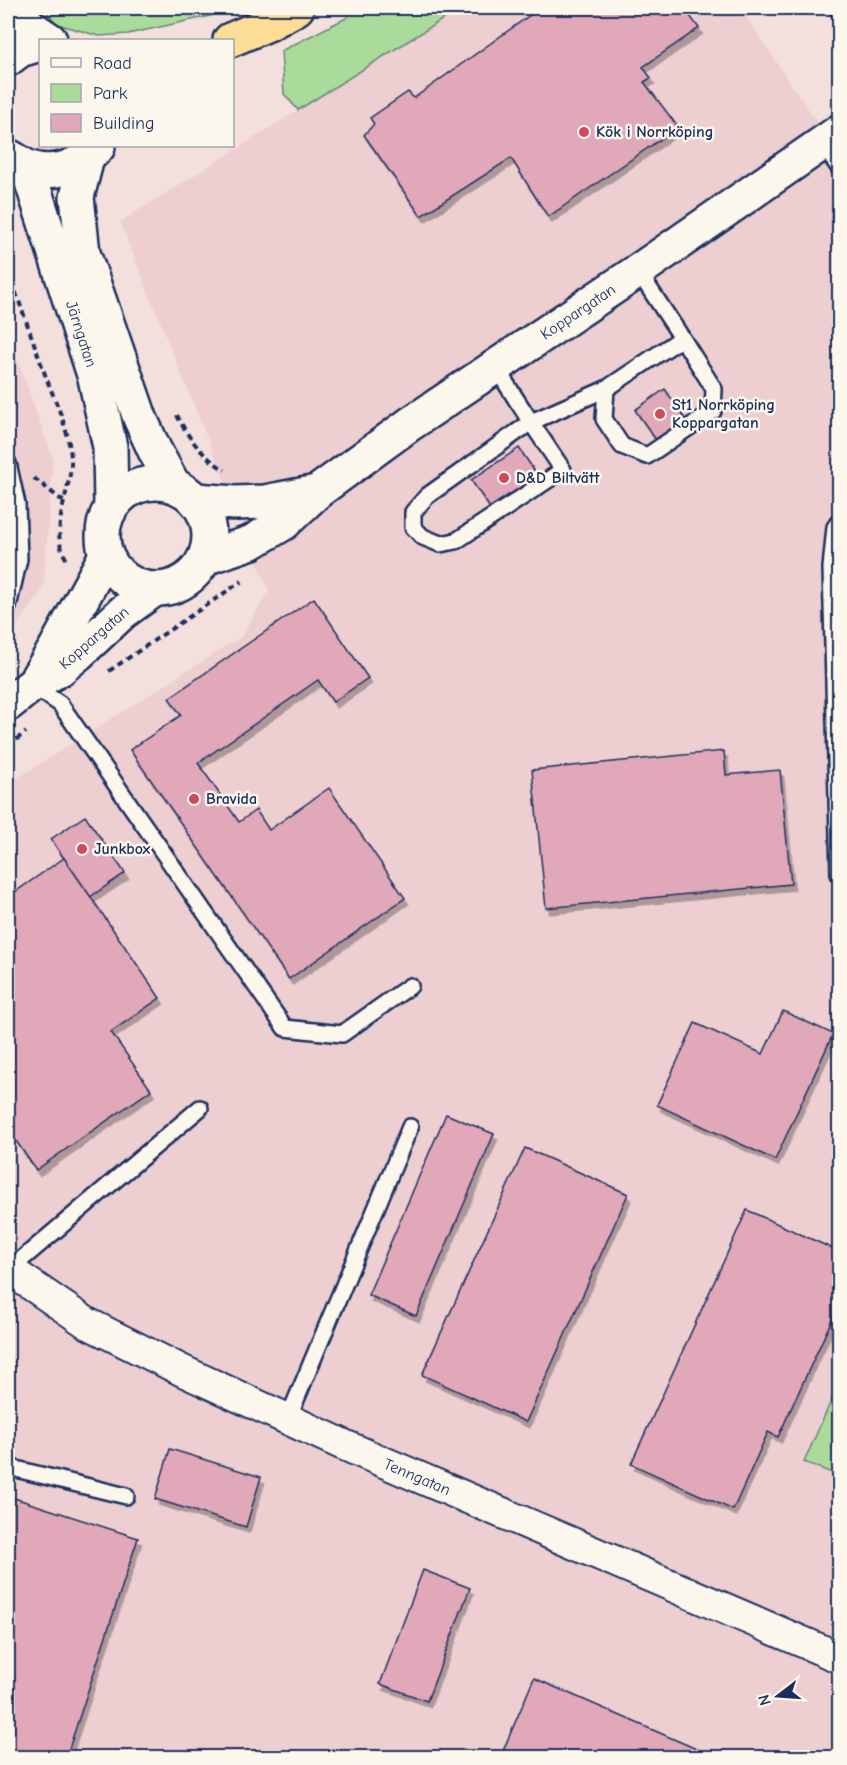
<svg xmlns="http://www.w3.org/2000/svg" width="847" height="1765" font-family="'Comic Neue',sans-serif">
<defs>
<filter id="shadow"><feDropShadow dx="3.5" dy="6" stdDeviation="0" flood-color="#0004"/></filter>
</defs>
<rect width="100%" height="100%" fill="#f3dfdc"/>
<filter id="ink" filterUnits="userSpaceOnUse"><feTurbulence type="fractalNoise" baseFrequency=".0167" numOctaves="2"/><feDisplacementMap in="SourceGraphic" scale="12" xChannelSelector="R" yChannelSelector="G"/><feConvolveMatrix kernelMatrix="1 2 1 2 8 2 1 2 1" color-interpolation-filters="sRGB"/></filter>
<g filter="url(#ink)">
<g fill="#edced1">
<polygon points="461,8 740,8 839,155 840,1383 804,1462 839,1476 839,1757 8,1758 8,784 241,637 269,591 120,222"/>
<polygon points="8,333 53,459 43,589 8,637"/>
</g>
<g fill="#aadb9b" stroke="#62857c" stroke-width="1.5">
<polygon points="43,8 227,8 210,16 128,34 99,36 57,24"/>
<polygon points="352,8 461,8 298,110 284,94 281,51 348,17"/>
<polygon points="839,1383 839,1476 804,1462"/>
</g>
<g fill="#e0a8b8" stroke="#1b2f5e" stroke-width="1.5" filter="url(#shadow)">
<polygon points="540,8 684,8 699,28 643,67 651,78 644,82 678,127 548,217 511,158 421,216 364,135 374,124 370,118 408,92 414,98"/>
<polygon points="665,389 685,419 656,440 635,410"/>
<polygon points="519,448 538,476 490,508 471,480"/>
<polygon points="314,598 368,678 333,702 318,680 198,763 239,822 256,810 269,830 329,788 405,898 289,979 130,750 181,715 169,698"/>
<polygon points="724,751 726,775 780,770 791,884 546,908 532,770"/>
<polygon points="85,816 125,873 90,897 51,839"/>
<polygon points="64,858 160,998 111,1032 151,1090 36,1170 8,1129 8,897"/>
<polygon points="783,1011 833,1034 775,1160 657,1105 695,1023 763,1054"/>
<polygon points="446,1114 494,1134 416,1316 368,1295"/>
<polygon points="525,1148 628,1194 526,1422 422,1375"/>
<polygon points="747,1210 840,1252 840,1271 834,1283 840,1285 840,1302 778,1437 768,1432 733,1510 631,1464"/>
<polygon points="170,1449 261,1477 246,1527 155,1499"/>
<polygon points="8,1496 138,1538 66,1758 8,1758"/>
<polygon points="423,1570 470,1588 427,1701 380,1684"/>
<polygon points="534,1678 717,1758 500,1758"/>
</g>
<g fill="none" stroke-linecap="round" stroke-linejoin="round">
<g stroke="#1b2f5e" stroke-width="20">
<g id="lane">
<polyline points="837,8 840,12"/>
<polyline points="822,143 840,169"/>
<polyline points="638,271 682,338 606,389 604,419 622,446 647,456 713,411 714,389 682,338"/>
<path d="M496,367C517,402 540,436 563,470L456,541L440,544L423,537L413,527V512L427,496L531,422L606,389"/>
<polyline points="8,463 17,504 19,559 8,607"/>
<polyline points="32,685 60,704 285,1028 342,1034 410,986"/>
<polyline points="839,874 831,568 835,527 840,520"/>
<polyline points="9,1270 200,1108"/>
<polyline points="288,1419 410,1127"/>
<polyline points="8,1467 126,1496"/>
</g>
</g>
<g stroke="#1b2f5e" stroke-width="34">
<polyline id="street" points="8,1269 87,1323 183,1371 344,1445 840,1658"/>
</g>
<g stroke="#1b2f5e" stroke-width="38">
<g id="secondary">
<polyline points="12,8 32,28 50,40"/>
<polyline points="8,59 20,50 40,44"/>
<path d="M10,157C16,160 21,164 27,167C53,177 81,166 98,147"/>
<polyline points="87,158 77,197 83,253 140,418 155,451 173,484"/>
<polyline points="27,167 95,378 110,447 111,507"/>
<circle cx="156" cy="536" r="53"/>
<polyline points="196,500 235,503 265,502 317,492"/>
<polyline points="205,558 252,542 284,523 317,492 410,424 638,271 840,131"/>
<polyline points="38,676 55,649 106,555"/>
<polyline points="8,704 32,685 60,669 78,654 123,612 155,589"/>
</g>
</g>
<g stroke="#1b2f5e" stroke-width="38">
<polyline id="highway" points="230,40 268,24 297,8"/>
</g>
<g stroke="#1b2f5e" stroke-width="4" stroke-dasharray="6 4.5" stroke-linecap="butt">
<path d="M8,272C22,308 34,344 47,380C57,405 69,431 71,458C73,488 46,534 68,561"/>
<path d="M177,415C187,437 204,458 225,470"/>
<polyline points="34,478 64,502"/>
<polyline points="109,671 242,581"/>
<polyline points="8,746 26,732"/>
</g>
<use href="#lane" stroke="#fbf7ec" stroke-width="15"/>
<use href="#street" stroke="#fbf7ec" stroke-width="30"/>
<use href="#secondary" stroke="#fbf7ec" stroke-width="33"/>
<use href="#highway" stroke="#fdde96" stroke-width="33"/>
</g>
</g>
<g fill="#d1495b" stroke="#fbf7ec" stroke-width="2">
<circle cx="584" cy="132" r="6"/>
<circle cx="660" cy="414" r="6"/>
<circle cx="504" cy="478" r="6"/>
<circle cx="194" cy="799" r="6"/>
<circle cx="82" cy="849" r="6"/>
</g>
<g text-anchor="middle" dominant-baseline="central" stroke-width="5" stroke-linejoin="round" paint-order="stroke">
<g font-size="16" font-weight="bold" fill="#1b2f5e" stroke="#fbf7ec" text-anchor="start">
<text x="596" y="132">Kök i Norrköping</text>
<text x="672" y="405">St1 Norrköping<tspan x="672" dy="18">Koppargatan</tspan></text>
<text x="516" y="478">D&amp;D Biltvätt</text>
<text x="206" y="799">Bravida</text>
<text x="94" y="849">Junkbox</text>
</g>
<g font-size="16" fill="#1b2f5e" stroke="#fbf7ec">
<text transform="translate(578 312) rotate(-34)">Koppargatan</text>
<text transform="translate(81 334) rotate(72)">Järngatan</text>
<text transform="translate(94 638) rotate(-41)">Koppargatan</text>
<text transform="translate(417 1477) rotate(23)">Tenngatan</text>
</g>
</g>
<rect width="847" height="1765" fill="none" stroke="#fbf7ec" stroke-width="30"/>
<rect x="15" y="15" width="817" height="1735" fill="none" stroke="#1b2f5e" stroke-width="2" filter="url(#ink)"/>
<rect x="39" y="39" width="195" height="108" fill="#fbf7ec" stroke="#a1a7b3" stroke-width="1.5"/>
<rect x="51" y="58" width="30" height="9" fill="#fbf7ec" stroke="#a1a7b3" stroke-width="1.5"/>
<text x="93" y="69" font-size="18" fill="#1b2f5e">Road</text>
<rect x="51" y="84" width="30" height="18" fill="#aadb9b" stroke="#a1a7b3" stroke-width="1.5"/>
<text x="93" y="99" font-size="18" fill="#1b2f5e">Park</text>
<rect x="51" y="114" width="30" height="18" fill="#e0a8b8" stroke="#a1a7b3" stroke-width="1.5"/>
<text x="93" y="129" font-size="18" fill="#1b2f5e">Building</text>
<g transform="translate(778 1696) rotate(253)" stroke="#fbf7ec" stroke-width="4.5" paint-order="stroke">
<path d="M0-4.5L10 22L0 15L-10 22Z" fill="#1b2f5e"/>
<text y="-9" font-size="16" font-weight="bold" text-anchor="middle" fill="#1b2f5e">N</text>
</g>
</svg>
